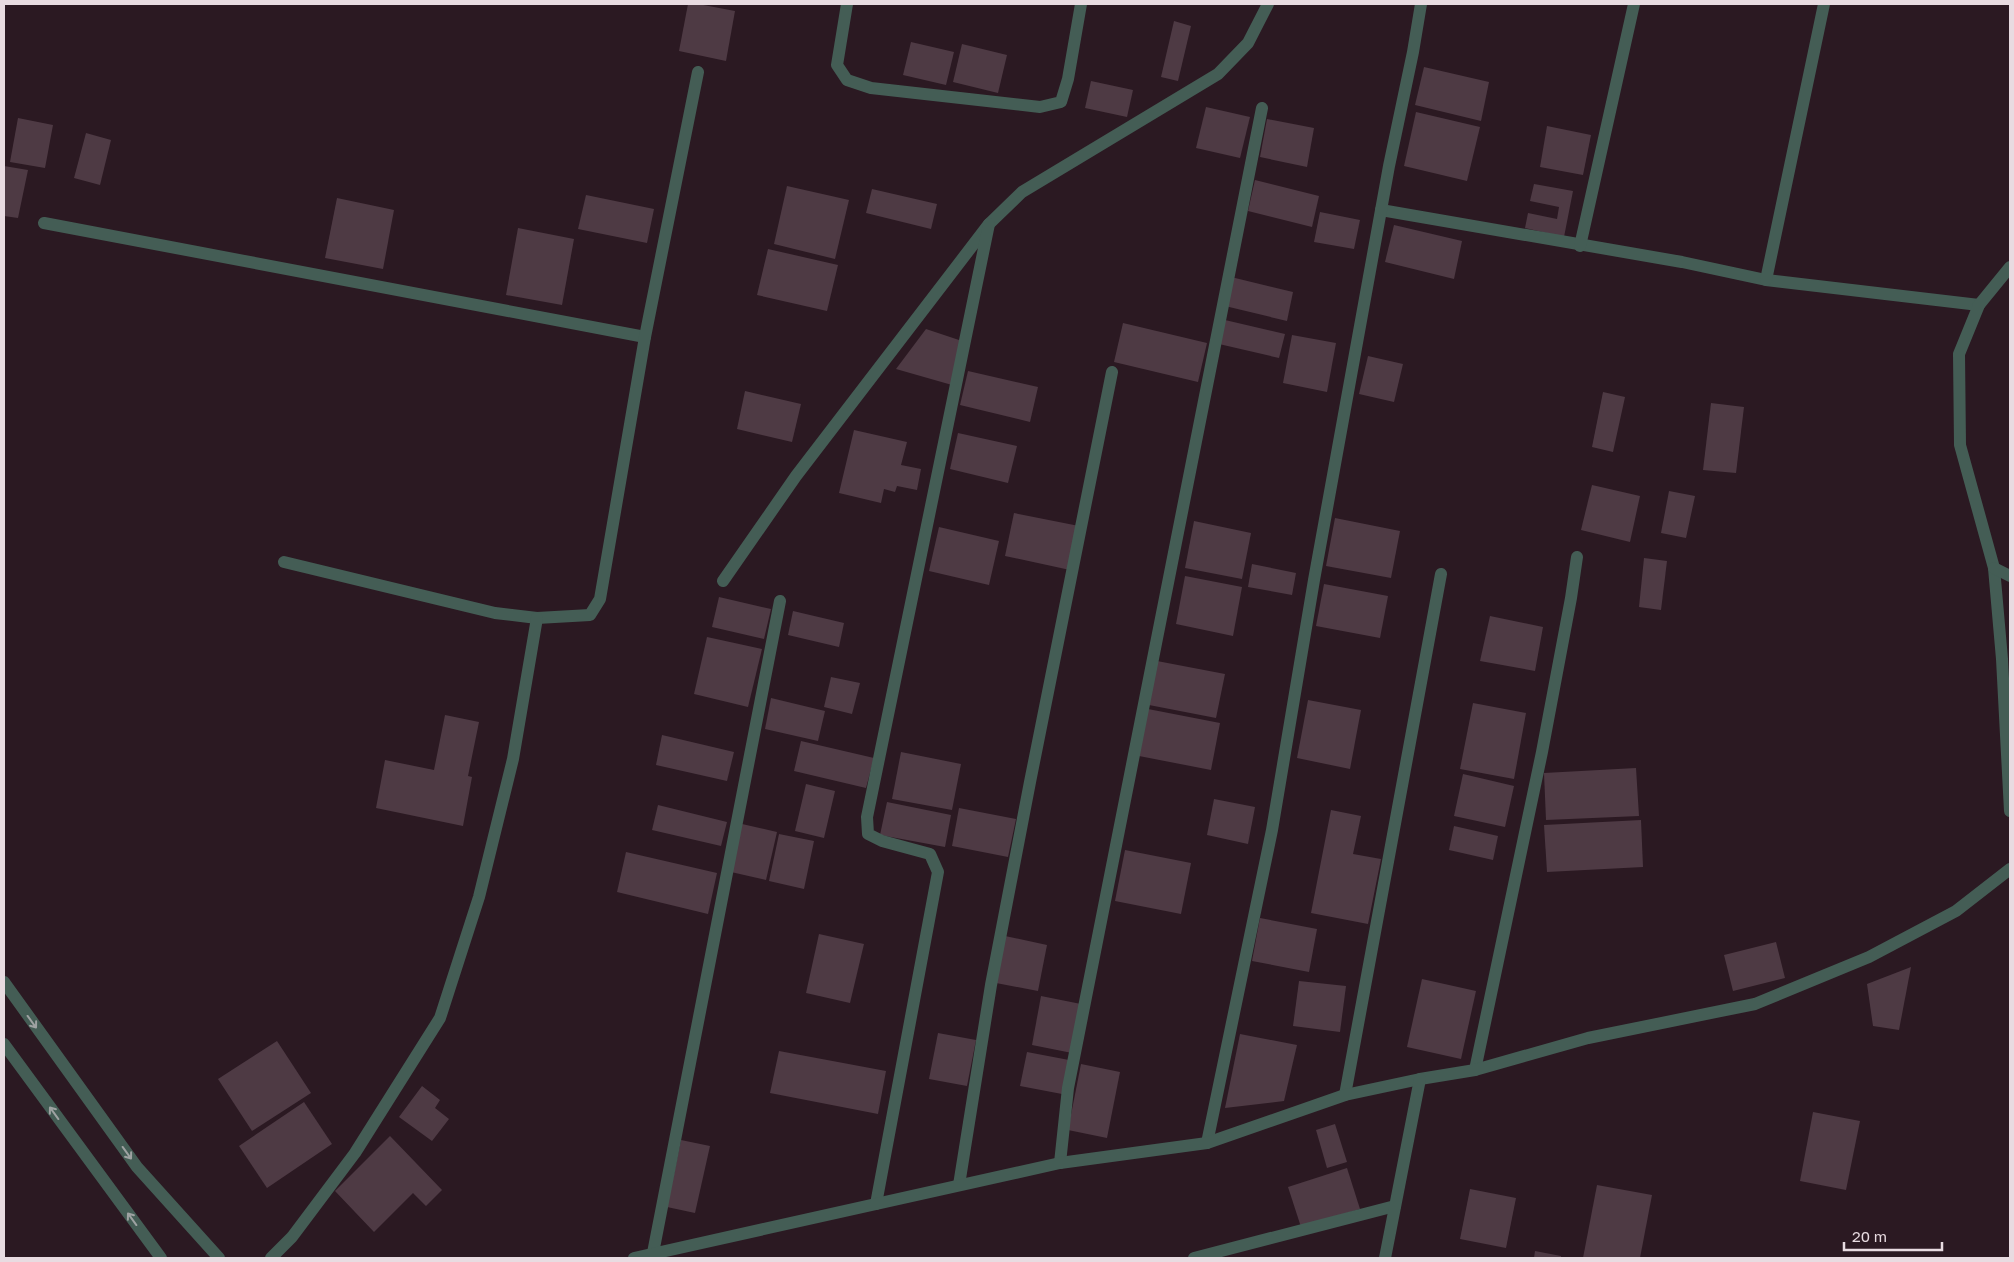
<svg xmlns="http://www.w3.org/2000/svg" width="2014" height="1262" font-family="'Golos Text',sans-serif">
<rect width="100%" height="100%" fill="#2b1922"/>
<g fill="#4e3a44">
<polygon points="688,4 698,4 735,11 726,61 679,51"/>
<polygon points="1174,21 1191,26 1178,81 1161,77"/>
<polygon points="911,42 954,52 946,85 903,75"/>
<polygon points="962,44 1007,55 998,93 953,82"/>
<polygon points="1424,67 1489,82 1481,121 1415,105"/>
<polygon points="1091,81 1133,90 1127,117 1085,108"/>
<polygon points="1206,107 1250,117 1240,158 1196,148"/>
<polygon points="1416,112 1480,127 1467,181 1404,166"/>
<polygon points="18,118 53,125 45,168 10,162"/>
<polygon points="1267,119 1314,128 1307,167 1260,157"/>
<polygon points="1547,126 1591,135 1583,175 1540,167"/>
<polygon points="86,133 111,140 100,185 74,178"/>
<polygon points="4,166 28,170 18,218 4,216"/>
<polygon points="1255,180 1319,196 1312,227 1248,211"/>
<polygon points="1534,184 1573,191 1564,237 1525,228 1528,213 1557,219 1559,207 1530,201"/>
<polygon points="787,186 849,200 835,259 774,244"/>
<polygon points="872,189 937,204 931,229 866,213"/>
<polygon points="586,195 654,209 647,243 578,229"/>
<polygon points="337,198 394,210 383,269 325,258"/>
<polygon points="1320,212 1360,220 1354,249 1314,242"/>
<polygon points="1394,225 1462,241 1454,279 1385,262"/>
<polygon points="518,228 574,239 562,305 506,295"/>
<polygon points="768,249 838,265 827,311 757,295"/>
<polygon points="1231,277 1293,292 1287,321 1225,306"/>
<polygon points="1225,320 1285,334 1279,358 1219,344"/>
<polygon points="1123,323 1207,343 1198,382 1114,362"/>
<polygon points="926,329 962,341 952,385 896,369"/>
<polygon points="1292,335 1336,343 1327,392 1283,383"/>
<polygon points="1368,356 1403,364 1394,402 1359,394"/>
<polygon points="968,371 1038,387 1030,422 960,405"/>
<polygon points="745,391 801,404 792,442 737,429"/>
<polygon points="1603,392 1625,397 1613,452 1592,447"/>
<polygon points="1711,403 1744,407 1736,473 1703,470"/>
<polygon points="854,430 907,442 901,465 921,469 917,490 897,486 895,492 884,489 881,503 839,493"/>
<polygon points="958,433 1017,446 1008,483 950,469"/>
<polygon points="1592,485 1640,496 1630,542 1581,530"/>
<polygon points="1669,491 1695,496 1686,538 1661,533"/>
<polygon points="1014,513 1079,526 1070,570 1005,556"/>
<polygon points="1335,518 1400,531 1391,578 1326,566"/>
<polygon points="1194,521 1251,533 1242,579 1185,568"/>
<polygon points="939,527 999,541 989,585 929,571"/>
<polygon points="1644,558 1667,561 1661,610 1639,607"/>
<polygon points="1252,564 1296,573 1292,595 1248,587"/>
<polygon points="1185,576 1242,587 1233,636 1176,624"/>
<polygon points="1324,584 1388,596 1380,638 1316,626"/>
<polygon points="719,597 771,609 764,639 712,627"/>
<polygon points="793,611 844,623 839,647 788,635"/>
<polygon points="1490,616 1543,627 1535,671 1480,661"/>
<polygon points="707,637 762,649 748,707 694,694"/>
<polygon points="1157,661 1225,674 1216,718 1149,705"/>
<polygon points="831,677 860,683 852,714 824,707"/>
<polygon points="771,698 825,711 818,741 765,729"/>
<polygon points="1308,700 1361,710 1350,769 1297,758"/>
<polygon points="1473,703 1526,713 1514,779 1460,769"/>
<polygon points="1148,709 1220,723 1211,770 1139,756"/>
<polygon points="445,715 479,722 468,776 472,777 463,826 376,808 385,760 434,770"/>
<polygon points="662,735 734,752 727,781 656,765"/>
<polygon points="801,741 874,758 866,788 794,771"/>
<polygon points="901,752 961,764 952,810 892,799"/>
<polygon points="1636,768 1639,816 1546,820 1544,773"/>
<polygon points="1463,774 1514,786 1505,827 1454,816"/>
<polygon points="806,784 835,791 824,838 795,831"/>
<polygon points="1214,799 1255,807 1248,844 1207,835"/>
<polygon points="887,802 951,815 945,847 880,835"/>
<polygon points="658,805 727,822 721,846 652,830"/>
<polygon points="959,808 1016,819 1008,857 952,846"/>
<polygon points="1331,810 1361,816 1353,854 1381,859 1368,924 1311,913"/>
<polygon points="1641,820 1643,867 1547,872 1544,825"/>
<polygon points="742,824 777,832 766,880 731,872"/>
<polygon points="1454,826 1498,836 1493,860 1449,850"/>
<polygon points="779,834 814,841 804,889 769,881"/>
<polygon points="1125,850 1191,863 1181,914 1115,901"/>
<polygon points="626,852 717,873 708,914 617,892"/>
<polygon points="1260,918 1317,929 1309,972 1252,961"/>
<polygon points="819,934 864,944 850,1003 806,993"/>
<polygon points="1005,936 1047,945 1038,991 996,983"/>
<polygon points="1776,942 1785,978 1733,991 1724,955"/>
<polygon points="1911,967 1899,1030 1873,1026 1867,984"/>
<polygon points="1422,979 1476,991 1461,1059 1407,1047"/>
<polygon points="1299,981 1346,986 1340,1032 1293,1026"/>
<polygon points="1041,996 1081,1004 1072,1053 1032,1045"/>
<polygon points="938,1033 976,1040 967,1086 929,1079"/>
<polygon points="1240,1034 1297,1045 1284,1101 1225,1108"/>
<polygon points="277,1041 311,1093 252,1131 218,1079"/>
<polygon points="779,1051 886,1071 878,1114 770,1093"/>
<polygon points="1027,1052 1069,1060 1062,1094 1020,1086"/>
<polygon points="1081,1064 1120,1072 1107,1138 1068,1130"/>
<polygon points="422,1086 440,1100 435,1108 449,1119 432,1141 399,1117"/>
<polygon points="304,1102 332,1144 267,1188 239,1146"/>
<polygon points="1813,1112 1860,1121 1846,1190 1800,1181"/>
<polygon points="1335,1124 1347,1162 1327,1168 1316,1130"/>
<polygon points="390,1136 442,1190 426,1206 413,1193 374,1232 335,1191"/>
<polygon points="681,1140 710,1146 695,1213 667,1207"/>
<polygon points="1347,1168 1360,1209 1301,1227 1288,1187"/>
<polygon points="1597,1185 1652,1195 1640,1258 1583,1258"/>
<polygon points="1470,1189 1516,1198 1506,1248 1460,1239"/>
<polygon points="1535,1251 1561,1256 1561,1258 1534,1258"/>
</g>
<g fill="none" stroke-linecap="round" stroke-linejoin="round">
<g stroke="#445d55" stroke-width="12">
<polyline points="847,4 837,65 847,80 871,88 1040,107 1061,102 1068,79 1081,4"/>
<polyline points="1381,210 1682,262 1766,280 1979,305"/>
<polyline points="44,223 645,337"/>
<polyline points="1580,246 1634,4"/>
<polyline points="2010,267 1979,305 1959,354 1960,445 1994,568 2002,659 2010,811"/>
<polyline points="1766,280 1824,4"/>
<polyline points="284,562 495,613 537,618 590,615 600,599 645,337 698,72"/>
<polyline points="1994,568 2010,576"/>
<polyline points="723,581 796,476 989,224 1022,192 1218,74 1248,43 1268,4"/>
<polyline points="1475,1070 1542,752 1571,598 1577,557"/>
<polyline points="1345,1095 1441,574"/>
<polyline points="1207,1143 1272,830 1314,580 1389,166 1413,52 1421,4"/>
<polyline points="1060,1163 1068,1088 1262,108"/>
<polyline points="959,1185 991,985 1030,782 1112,372"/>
<polyline points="876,1204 938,872 930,854 882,841 868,834 867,817 989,224"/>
<polyline points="653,1253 780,601"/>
<polyline points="271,1258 292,1237 355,1153 440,1018 479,897 513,759 537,618"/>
<polyline points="634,1258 1060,1163 1207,1143 1345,1095 1420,1079 1475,1070 1588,1038 1755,1004 1869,957 1956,911 2010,869"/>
<polyline points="1194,1258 1395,1206"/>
<polyline points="1385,1258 1420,1079"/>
</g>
<g stroke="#445d55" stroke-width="12">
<polyline points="4,982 137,1167 219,1258"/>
<polyline points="4,1044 161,1258"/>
</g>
</g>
<defs><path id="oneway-shaft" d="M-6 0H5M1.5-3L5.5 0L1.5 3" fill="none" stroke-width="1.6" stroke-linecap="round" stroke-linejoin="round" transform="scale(1.25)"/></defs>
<g stroke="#9ea2a2">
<use href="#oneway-shaft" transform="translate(32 1022) rotate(54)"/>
<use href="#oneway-shaft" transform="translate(54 1113) rotate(-126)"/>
<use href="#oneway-shaft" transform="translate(127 1153) rotate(54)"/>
<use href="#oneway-shaft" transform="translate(132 1219) rotate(-126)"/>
</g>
<rect width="2014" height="1262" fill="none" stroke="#e8dbe1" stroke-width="10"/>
<path d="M1844 1242v8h98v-8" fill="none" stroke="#e8dbe1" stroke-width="2.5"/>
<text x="1852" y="1242" font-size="15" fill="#e8dbe1" stroke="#2b1922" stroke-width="4" paint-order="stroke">20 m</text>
</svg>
